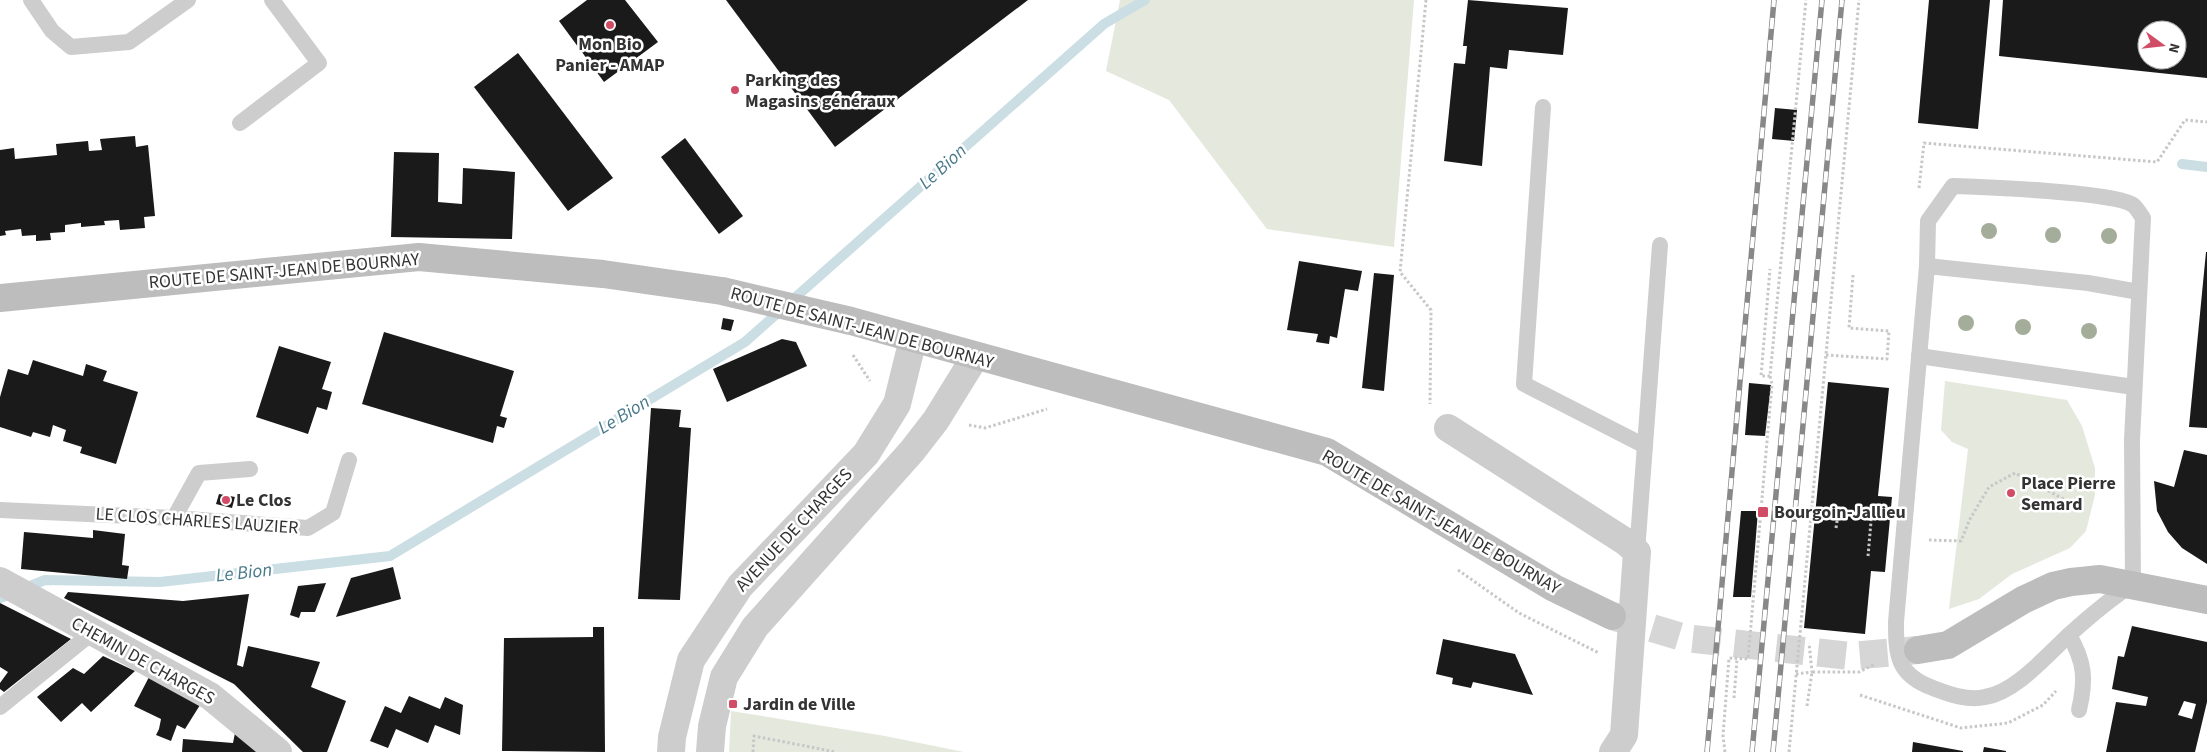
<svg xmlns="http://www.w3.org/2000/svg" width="2207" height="752" font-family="'Source Sans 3',sans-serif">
<rect width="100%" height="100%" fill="#fff"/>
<g fill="#e4e8dd">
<polygon points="1120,0 1414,0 1394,247 1267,229 1169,100 1106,71"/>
<polygon points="1945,381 2067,400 2082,426 2095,468 2095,495 2086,531 2070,548 2012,574 1979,599 1949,609 1968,449 1952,442 1941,430"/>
<polygon points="731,711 885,736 964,752 729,752"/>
</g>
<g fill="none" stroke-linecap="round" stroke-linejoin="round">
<g stroke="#cadee4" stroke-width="10">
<polyline points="2182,164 2207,167"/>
<polyline points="0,598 45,580 160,582 390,556 745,342 1104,24 1145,0"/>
</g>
</g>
<g fill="#1a1a1a" fill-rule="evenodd">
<polygon points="587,0 625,0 658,42 604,82 559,21"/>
<polygon points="726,0 1028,0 835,147"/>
<polygon points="1468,0 1568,8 1563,55 1509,50 1507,69 1490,67 1482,166 1444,161 1454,63 1465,64 1467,46 1463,46"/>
<polygon points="1929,0 1990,0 1978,129 1918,123"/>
<path d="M2003,0H2207V78L1999,56ZM2147,30H2177V60H2147Z"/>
<polygon points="518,53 613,178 568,211 474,87"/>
<polygon points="1775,108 1797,110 1794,141 1772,139"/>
<polygon points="135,136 136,147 148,145 155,216 144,217 145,228 120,230 119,220 104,221 105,225 81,227 81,223 65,225 65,232 50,233 51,240 36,241 36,235 22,236 21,229 5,231 6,235 0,236 0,150 14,148 15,159 57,155 56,144 88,141 89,151 102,150 100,139"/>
<polygon points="685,138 743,216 719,234 661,157"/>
<polygon points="394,152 439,153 438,202 462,204 463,168 515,172 512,239 391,237"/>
<polygon points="2206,252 2207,252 2207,428 2189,427"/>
<polygon points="1299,261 1362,271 1358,291 1345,289 1337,338 1330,336 1329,344 1316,342 1318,334 1287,330"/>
<polygon points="1374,273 1394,275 1384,391 1362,388"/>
<polygon points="723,318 734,320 731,331 721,329"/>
<polygon points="384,332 514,371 500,416 507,418 504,428 497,426 493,443 362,404"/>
<polygon points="782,339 796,342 807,366 727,402 713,369"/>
<polygon points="279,346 331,362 322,389 332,392 327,410 317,407 308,434 256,417"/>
<polygon points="33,360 83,376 86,364 107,371 103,381 138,392 116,464 80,453 82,447 63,441 66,430 53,425 50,437 33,432 31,437 0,427 0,397 8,369 28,375"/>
<polygon points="1828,382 1889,388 1878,496 1892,497 1885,572 1871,571 1865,634 1804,628"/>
<polygon points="1749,383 1771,385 1765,436 1745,435"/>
<polygon points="651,408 681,410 679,427 691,428 680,600 638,599"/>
<polygon points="2184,450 2207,455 2207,564 2182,548 2168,532 2157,511 2154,481 2174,487"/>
<polygon points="219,494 235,497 232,508 216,504"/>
<polygon points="1741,511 1758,511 1751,597 1733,597"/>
<polygon points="93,530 125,534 122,565 129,566 127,579 21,569 24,532 93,538"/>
<polygon points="393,567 401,599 336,617 351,578"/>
<polygon points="326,583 315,612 301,612 299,618 290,615 298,586"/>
<polygon points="68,592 183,601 249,594 237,665 243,667 248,646 320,662 311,687 346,701 327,752 303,752 234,684 64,598"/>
<polygon points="0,603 71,639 4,692 0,689 0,683 8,672 0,667"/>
<path d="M2132,626L2207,642V702L2195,752H2106L2116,702L2146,706L2148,697L2112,689L2118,656L2124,657ZM2184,701L2196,704L2192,719L2178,715Z"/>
<polygon points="593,627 604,627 605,752 502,751 504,638 593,637"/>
<polygon points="1443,639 1515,654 1533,695 1473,682 1471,688 1452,684 1453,678 1436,674"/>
<polygon points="103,656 135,671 91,712 82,703 61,722 37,697 73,668 84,674"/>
<polygon points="149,677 200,705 185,729 177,725 171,741 156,735 159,729 161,719 134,706"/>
<polygon points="409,696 440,709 445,697 463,705 460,735 435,725 428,743 396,729 388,748 370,741 385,706 401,713"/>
<polygon points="235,733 260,752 182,752 183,739 233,743"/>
<polygon points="1913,742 1963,751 1963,752 1912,752"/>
<polygon points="1984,747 2006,751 2006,752 1983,752"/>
</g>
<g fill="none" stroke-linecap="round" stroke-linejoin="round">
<polyline stroke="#d6d6d6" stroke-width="28" stroke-dasharray="28 14" stroke-linecap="butt" points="1612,616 1685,638 1850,656 1918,650"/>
<g stroke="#c7c7c7" stroke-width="3" stroke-dasharray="2.5 2.5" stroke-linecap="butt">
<polyline points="1426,0 1400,272 1431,310 1430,404"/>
<polyline points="1919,188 1924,143 2157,162 2185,120 2207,122"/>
<polyline points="853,355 870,381"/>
<polyline points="1826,355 1887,359 1889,331 1849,328 1853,275"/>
<polyline points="1770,376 1761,376 1770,269"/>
<polyline points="969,425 985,428 1047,409"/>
<polyline points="1836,528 1838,515"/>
<polyline points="1929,540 1961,541 1970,519 1989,487 2015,473 2069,502"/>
<polyline points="1868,556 1872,510"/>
<polyline points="1458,570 1519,613 1599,653"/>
<polyline points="1796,674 1812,672 1809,643"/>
<polyline points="1860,695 1961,728 2008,723 2043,705 2056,691"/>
<polyline points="1734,698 1737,659"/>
<polyline points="1807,706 1812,672 1859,672 1875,664"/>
<polyline points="753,752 754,736 836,752"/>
<polyline points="1725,752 1723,736 1729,658 1748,659 1772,384 1770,376 1806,0"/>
<polyline points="1789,752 1859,0"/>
</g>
<g stroke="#cdcdcd" stroke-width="16">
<polyline points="31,0 52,31 71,47 129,42 188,0"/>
<polyline points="1543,107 1524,384 1645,446"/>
<polyline points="240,123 319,63 272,0"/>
<path d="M1953,186C1983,187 2115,192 2133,205C2137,208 2140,214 2143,218L2132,440L2133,584C2110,599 2090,616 2070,634C2047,655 2016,692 1985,697C1967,701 1949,694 1933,688C1897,675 1896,655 1896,622L1927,266L1928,221Z"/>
<polyline points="1927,266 2088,283 2139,292"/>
<polyline points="1919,356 2134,387"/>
<polyline points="0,510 174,518 308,528 333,513 349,460"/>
<polyline points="174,518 199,473 250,469"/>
<polyline points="1637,552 1660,245"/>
<path d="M2069,635C2085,662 2086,680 2079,710"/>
<polyline points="0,707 93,632"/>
</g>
<g stroke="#cdcdcd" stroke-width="28">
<polyline points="1448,428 1626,542 1637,552 1624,735 1613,752"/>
<polyline points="0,581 210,696 278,752"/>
<polyline points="671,752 672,737 691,660 740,586 866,454 897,404 913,339"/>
<polyline points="710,752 712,726 724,677 755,627 912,451 936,420 975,357"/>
</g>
<g stroke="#bdbdbd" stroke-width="28">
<polyline points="0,298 419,257 603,274 722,291 851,321 1327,452 1554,588 1612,616"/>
<polyline points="1918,650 1948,645 2023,600 2053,586 2071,582 2100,579 2207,600"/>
</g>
<g stroke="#888" stroke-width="5.5">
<g id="rail">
<polyline points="1707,752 1774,0"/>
<polyline points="1752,752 1822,0"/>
<polyline points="1773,752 1842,0"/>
</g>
</g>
<use href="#rail" stroke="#fff" stroke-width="4" stroke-dasharray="11" stroke-linecap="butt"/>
</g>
<g fill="#a4ad99">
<circle cx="1989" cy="231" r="8"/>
<circle cx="2053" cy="235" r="8"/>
<circle cx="2109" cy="236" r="8"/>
<circle cx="1966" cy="323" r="8"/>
<circle cx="2023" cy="327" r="8"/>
<circle cx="2089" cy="331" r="8"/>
</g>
<g fill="#d14d67" stroke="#fff" stroke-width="2">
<circle cx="610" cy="25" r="5"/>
<circle cx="735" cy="90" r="5"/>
<circle cx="2011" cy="493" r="5"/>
<circle cx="226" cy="500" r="5"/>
<rect x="1757" y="506" width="12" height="12" rx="2.5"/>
<rect x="728" y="699" width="10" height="10" rx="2.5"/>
</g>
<g text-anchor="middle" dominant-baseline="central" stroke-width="5" stroke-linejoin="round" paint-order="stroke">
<g font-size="18" font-weight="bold" fill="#333" stroke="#fff" text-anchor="start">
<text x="610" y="44" text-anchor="middle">Mon Bio<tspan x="610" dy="21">Panier - AMAP</tspan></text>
<text x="745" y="80">Parking des<tspan x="745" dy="21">Magasins généraux</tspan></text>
<text x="2021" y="483">Place Pierre<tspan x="2021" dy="21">Semard</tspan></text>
<text x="236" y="500">Le Clos</text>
<text x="1774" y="512">Bourgoin-Jallieu</text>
<text x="743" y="704">Jardin de Ville</text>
</g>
<g font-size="18" fill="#333" stroke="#fff">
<text transform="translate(284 271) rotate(-5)">ROUTE DE SAINT-JEAN DE BOURNAY</text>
<text transform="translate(862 328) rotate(15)">ROUTE DE SAINT-JEAN DE BOURNAY</text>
<text transform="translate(197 521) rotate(4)">LE CLOS CHARLES LAUZIER</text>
<text transform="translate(1441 522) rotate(30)">ROUTE DE SAINT-JEAN DE BOURNAY</text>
<text transform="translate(794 530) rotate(-47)">AVENUE DE CHARGES</text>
<text transform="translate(143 661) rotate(29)">CHEMIN DE CHARGES</text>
</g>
<g font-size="19" font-style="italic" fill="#497a8c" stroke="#fff">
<text transform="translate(943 167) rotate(-42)">Le Bion</text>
<text transform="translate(624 415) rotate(-31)">Le Bion</text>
<text transform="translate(244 573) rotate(-6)">Le Bion</text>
</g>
</g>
<g transform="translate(2162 45) rotate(105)"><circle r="24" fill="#ffffff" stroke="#adadad"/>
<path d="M0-4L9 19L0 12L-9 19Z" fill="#d14d67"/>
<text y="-8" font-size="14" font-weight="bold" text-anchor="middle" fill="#333333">N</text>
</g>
</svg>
